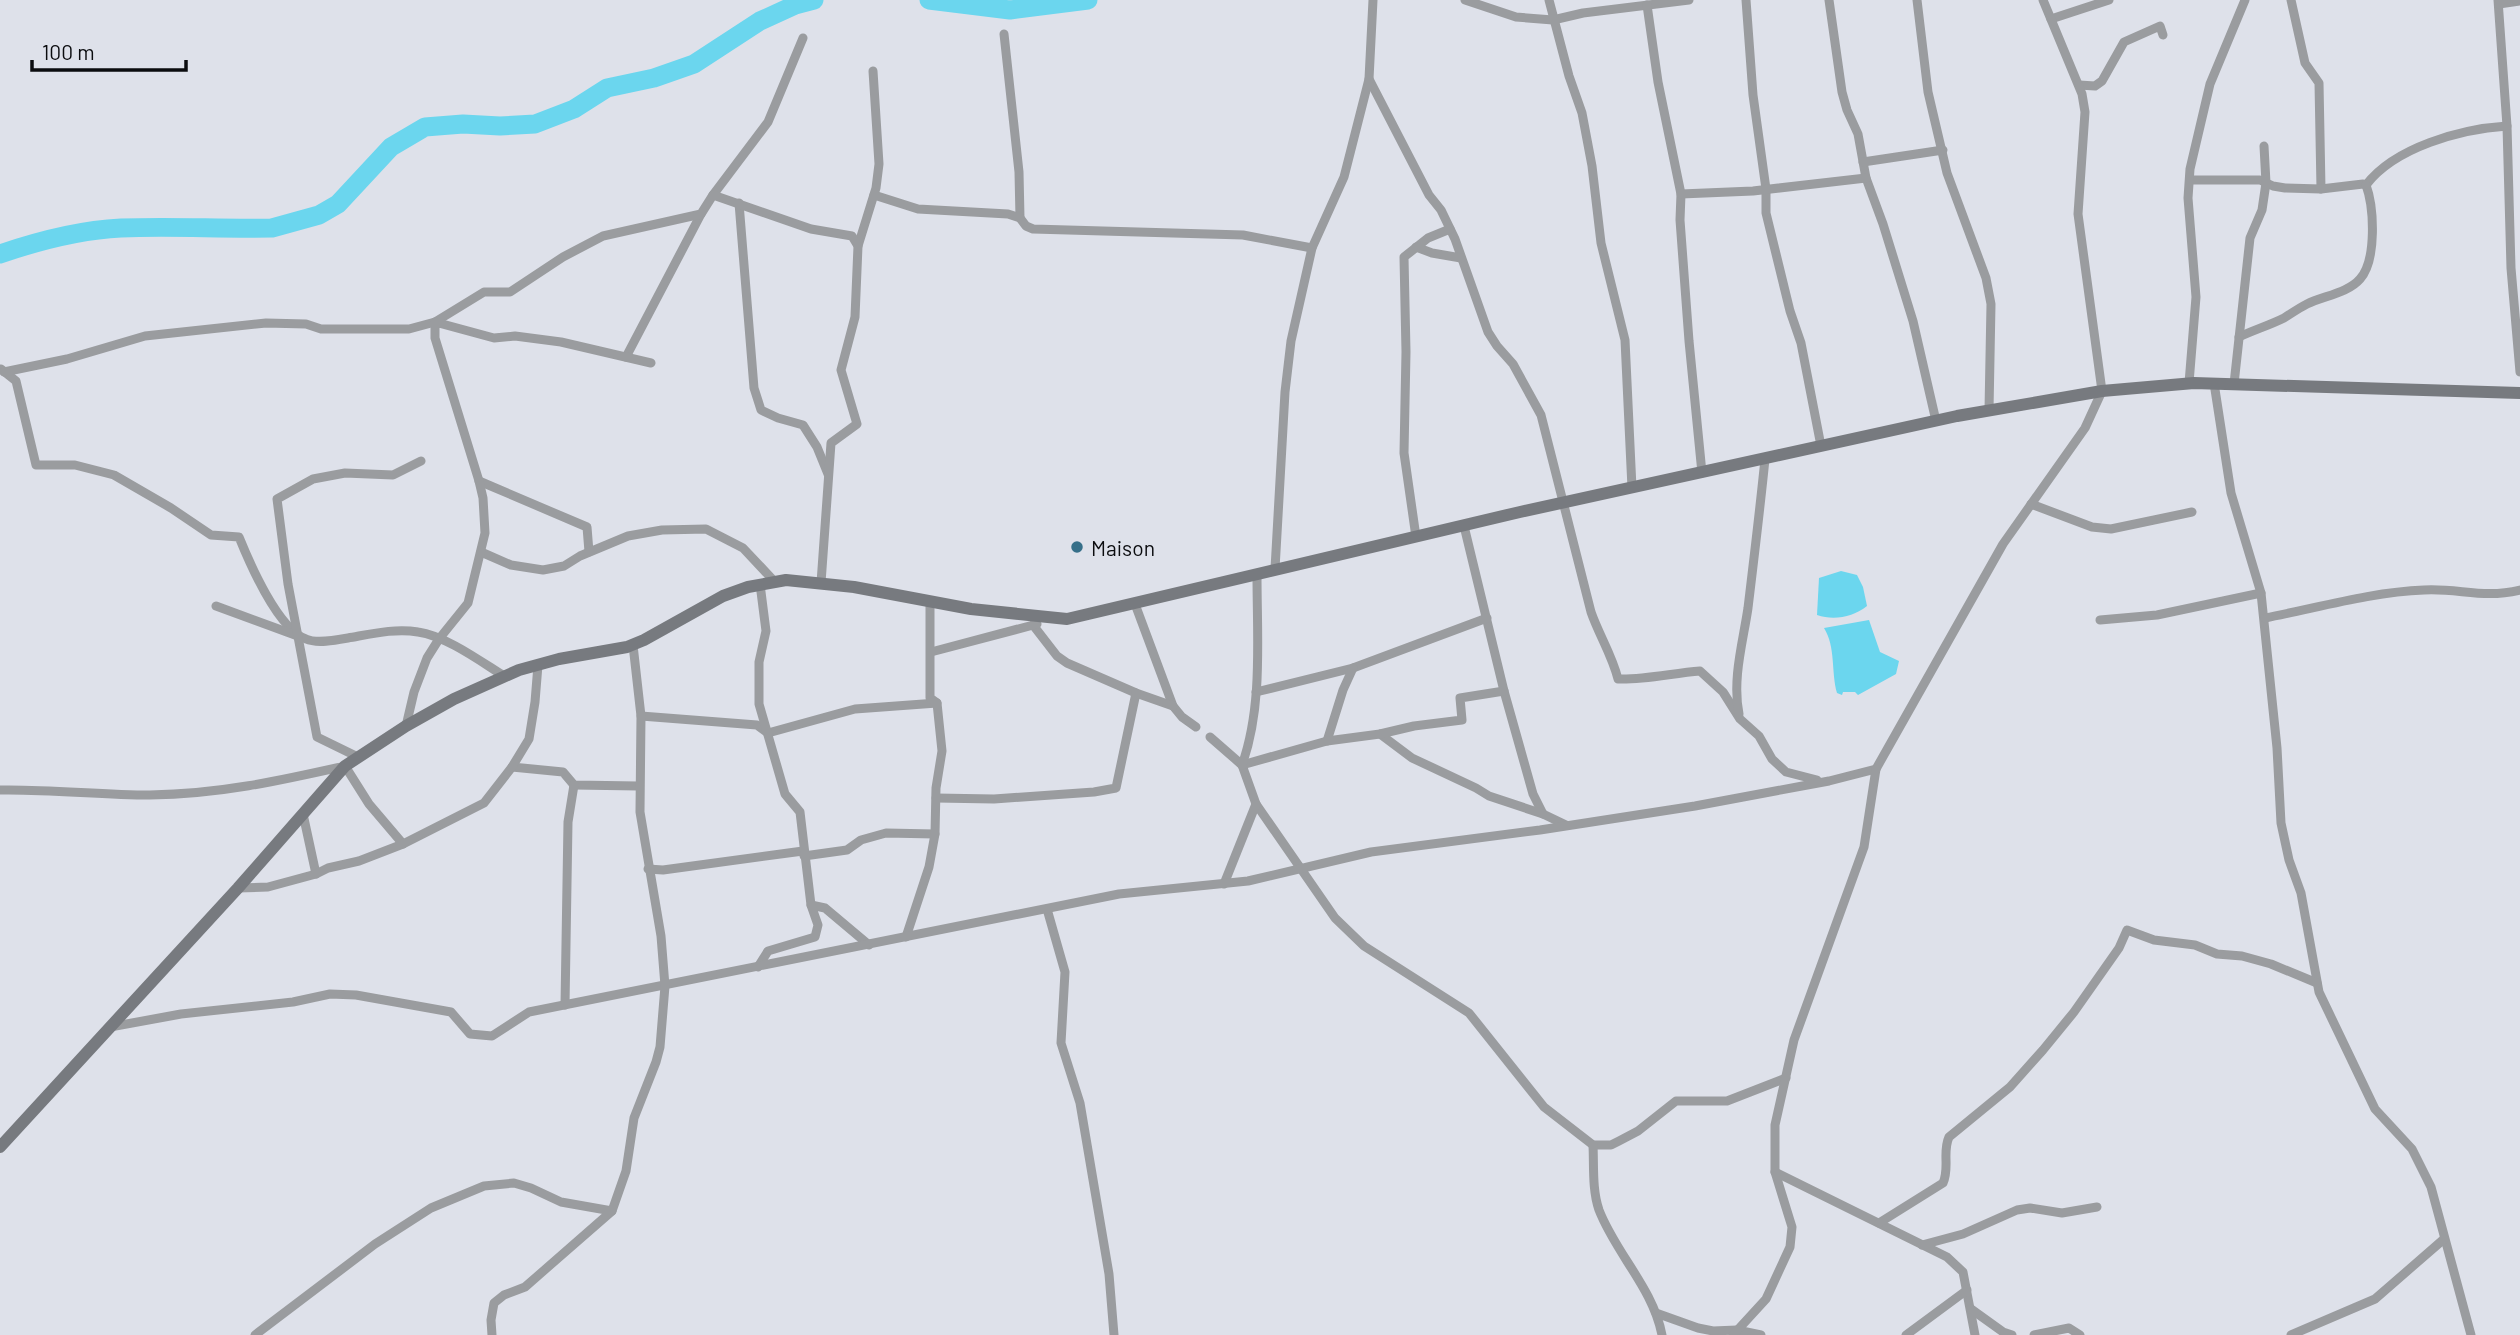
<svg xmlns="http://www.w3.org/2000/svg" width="2520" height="1335" font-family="Barlow,sans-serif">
<rect width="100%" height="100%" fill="#dee1ea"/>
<g fill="#6bd6ee">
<path d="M1841,571L1857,575L1863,587L1867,606C1853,617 1834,621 1817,615L1819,578Z"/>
<path d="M1869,620L1880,652L1899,661L1896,674L1858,695L1855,692H1843L1842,695L1837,693C1831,672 1836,647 1824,628Z"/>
</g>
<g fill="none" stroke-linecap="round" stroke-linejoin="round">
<g stroke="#6bd6ee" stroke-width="19">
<polyline points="929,0 1010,10 1088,0"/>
<path d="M0,254C38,241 80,230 121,228C171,226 221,229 272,228L319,215L338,204L391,147L425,127L463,124L500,126L535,124L574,109L607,88L654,78L694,64L760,21L795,5L814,0"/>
</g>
<g stroke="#9a9c9f" stroke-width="9">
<polyline points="1465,0 1516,17 1553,20 1583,13 1689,0"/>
<polyline points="1549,0 1569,76 1582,113 1592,166 1601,243 1625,340 1632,488"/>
<polyline points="1746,0 1753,95 1766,189 1766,213 1790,311 1801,343 1821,446"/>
<polyline points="1829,0 1842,92 1847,110 1858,134 1866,178 1883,224 1913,321 1936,421"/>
<polyline points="1917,0 1928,92 1947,173 1986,278 1991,304 1989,410"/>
<polyline points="2291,0 2305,63 2319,83 2321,189"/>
<polyline points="2498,0 2507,126 2511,268 2520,372"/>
<polyline points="2499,4 2520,1"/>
<polyline points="1647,5 1658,82 1681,194 1680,220 1689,341 1702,473"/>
<polyline points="2051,19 2109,0"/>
<polyline points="1004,34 1019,172 1020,218"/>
<path d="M1369,79L1429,195L1441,210L1455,239L1488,332L1497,346L1513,364L1541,415L1591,612C1599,635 1612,655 1618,679C1645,680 1673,673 1700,671L1723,692L1740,719L1759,736L1772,759L1786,772L1817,780"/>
<polyline points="2079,85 2095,86 2102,81 2124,42 2160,26 2163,35"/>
<polyline points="1863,162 1943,150"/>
<polyline points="2190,180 2260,180 2273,186 2285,188 2321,189 2363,184 2366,185"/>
<path d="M2366,185C2395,147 2461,129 2507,126"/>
<polyline points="1681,194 1753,191 1866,178"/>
<polyline points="713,195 768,122 803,38"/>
<polyline points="874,195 918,209 1008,214 1020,218 1026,226 1033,229 1243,235 1312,248"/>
<polyline points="739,203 754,388 761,410 778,418 803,425 817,447 828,474"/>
<polyline points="858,246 876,188 879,164 873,71"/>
<polyline points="1416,247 1432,253 1461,258"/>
<path d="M2239,337C2254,330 2270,325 2284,318C2292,313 2299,308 2307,304C2323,296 2348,293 2360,279C2377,260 2374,207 2366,185"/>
<polyline points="626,357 701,214"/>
<path d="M1,369L16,381L36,465H75L114,475L171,508L211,535L239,537C250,564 278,629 306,639C317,644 337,640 348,638C371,634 395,628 418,632C446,636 480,661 504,676"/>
<polyline points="4,372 67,359 145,336 266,323 306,324 321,329 409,329 435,322 484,292 510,292 563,257 603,236 701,214 713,195 811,229 852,236 858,246 855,317 841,370 857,424 831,443 821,583"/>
<polyline points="2189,383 2196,297 2188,198 2190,169 2210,84 2245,0"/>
<polyline points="2214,383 2231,493 2261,593 2277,748 2281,823 2289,860 2301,893 2319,992 2375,1109 2412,1149 2431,1187 2471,1335"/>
<polyline points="2234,384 2250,238 2262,210 2266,183 2264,146"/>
<polyline points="479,481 587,527 589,552"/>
<polyline points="2031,504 2092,527 2111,529 2192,512"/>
<polyline points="1464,526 1504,691 1533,794 1543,814"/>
<polyline points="1416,537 1404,453 1406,352 1404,257 1428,238 1450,229"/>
<polyline points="481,552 511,565 543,570 564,566 580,556 628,536 662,530 706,529 743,548 775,582"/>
<polyline points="1275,569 1285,392 1291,341 1312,248 1344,177 1369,79 1373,0"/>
<polyline points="1135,604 1173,706 1182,717 1196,727"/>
<polyline points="216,606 295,635"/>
<path d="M2265,618C2317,608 2371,592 2424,590C2459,588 2483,599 2520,590"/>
<polyline points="2100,620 2157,615 2261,593"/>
<polyline points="1033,625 1057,656 1067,663 1136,693 1173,706"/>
<polyline points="931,652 1037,624"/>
<polyline points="1256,692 1353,668 1487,618"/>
<path d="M1739,714C1732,679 1743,642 1748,608C1754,558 1760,509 1765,459"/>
<polyline points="641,716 757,725 768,733 855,709 937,703"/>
<polyline points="406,726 414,692 427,658 439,639 468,603 485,533 483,498 479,481 435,338 435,322 494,338 515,336 561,342 651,363"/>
<polyline points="1380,734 1412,758 1476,788 1489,796 1543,814 1566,825"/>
<polyline points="1210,737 1242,765 1256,804 1335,918 1364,946 1469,1013 1544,1107 1593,1145 1611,1145 1619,1141 1638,1131 1676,1101 1727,1101 1786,1078"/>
<polyline points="1327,741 1343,690 1353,668"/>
<polyline points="358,757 317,737 288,584 277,499 313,479 345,473 393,475 421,461"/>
<polyline points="1242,765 1327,741 1380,734 1414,726 1462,720 1460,698 1504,691"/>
<path d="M1242,765C1263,706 1257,638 1257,576"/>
<polyline points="512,767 563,772 574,785 638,786"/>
<path d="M0,790C50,789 100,795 150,795C220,794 278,781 345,766L369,804L403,844"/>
<polyline points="936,798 994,799 1094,792 1116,788 1136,693"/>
<polyline points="303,814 316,874"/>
<polyline points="804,856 847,850 861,840 886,833 935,834"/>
<polyline points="648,869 663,870 803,851"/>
<polyline points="1224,884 1256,804"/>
<polyline points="238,888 268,887 316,874 328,868 359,861 403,844 484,803 512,767 529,739 535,702 538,665"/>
<polyline points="811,905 825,908 869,945"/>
<polyline points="1047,909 1065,972 1061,1043 1080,1103 1109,1274 1114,1335"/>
<polyline points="906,937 929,867 935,834 936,788 942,751 937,703 930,698 930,601"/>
<polyline points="758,967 768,951 815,937 818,925 811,905 800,812 785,794 759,704 759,662 766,631 760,584"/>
<polyline points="565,1005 568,822 574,785"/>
<polyline points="110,1027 181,1014 293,1002 330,994 356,995 451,1012 470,1034 492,1036 529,1012 1119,894 1248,881 1371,852 1540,830 1695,806 1829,781 1876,769 2003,544 2085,428 2102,391 2078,214 2085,112 2082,94 2043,0"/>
<path d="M1593,1145C1594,1166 1592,1190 1599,1210C1616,1254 1653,1288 1662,1335"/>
<polyline points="1775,1172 1947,1257 1963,1272 1975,1335"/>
<path d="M1879,1223L1943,1183C1950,1168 1942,1152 1949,1137L2010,1087L2043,1050L2074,1012L2119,948L2127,930L2154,940L2195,945L2217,954L2242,956L2271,964L2317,983"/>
<polyline points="1922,1245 1963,1234 2017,1210 2030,1208 2062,1213 2097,1207"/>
<polyline points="1971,1309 2003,1332 2012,1335"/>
<polyline points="1656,1313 1698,1328 1713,1331 1737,1330 1761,1335"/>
<polyline points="255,1335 375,1244 431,1208 484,1186 514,1183 531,1188 561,1202 612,1211"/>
<polyline points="492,1335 491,1320 494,1303 504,1295 525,1287 612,1211 626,1171 634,1118 656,1062 660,1047 665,986 661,936 640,812 641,716 633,645"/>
<polyline points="1733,1335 1766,1299 1790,1247 1792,1227 1775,1172 1775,1125 1794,1040 1864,847 1876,769"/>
<polyline points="1906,1335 1967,1290"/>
<polyline points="2034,1335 2069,1328 2080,1335"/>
<polyline points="2291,1335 2375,1299 2444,1239"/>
</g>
<polyline stroke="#777a7f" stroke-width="12" points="0,1147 238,888 345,766 406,726 454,699 519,670 559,659 627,647 644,640 723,596 748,587 786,580 854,587 971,609 1067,619 1520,512 1957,416 2102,391 2194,383 2520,393"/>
</g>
<circle fill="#366f89" stroke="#dee1ea" stroke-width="2.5" cx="1077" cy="547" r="7"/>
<g text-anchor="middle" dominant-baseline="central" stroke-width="6" stroke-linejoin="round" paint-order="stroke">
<g font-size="21" fill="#0b0c0f" stroke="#dee1ea" text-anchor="start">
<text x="1091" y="547">Maison</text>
</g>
</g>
<path d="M32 60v10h154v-10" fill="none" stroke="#0b0c0f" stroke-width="3.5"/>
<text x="42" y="60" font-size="21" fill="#0b0c0f" stroke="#dee1ea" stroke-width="5" paint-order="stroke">100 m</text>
</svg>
